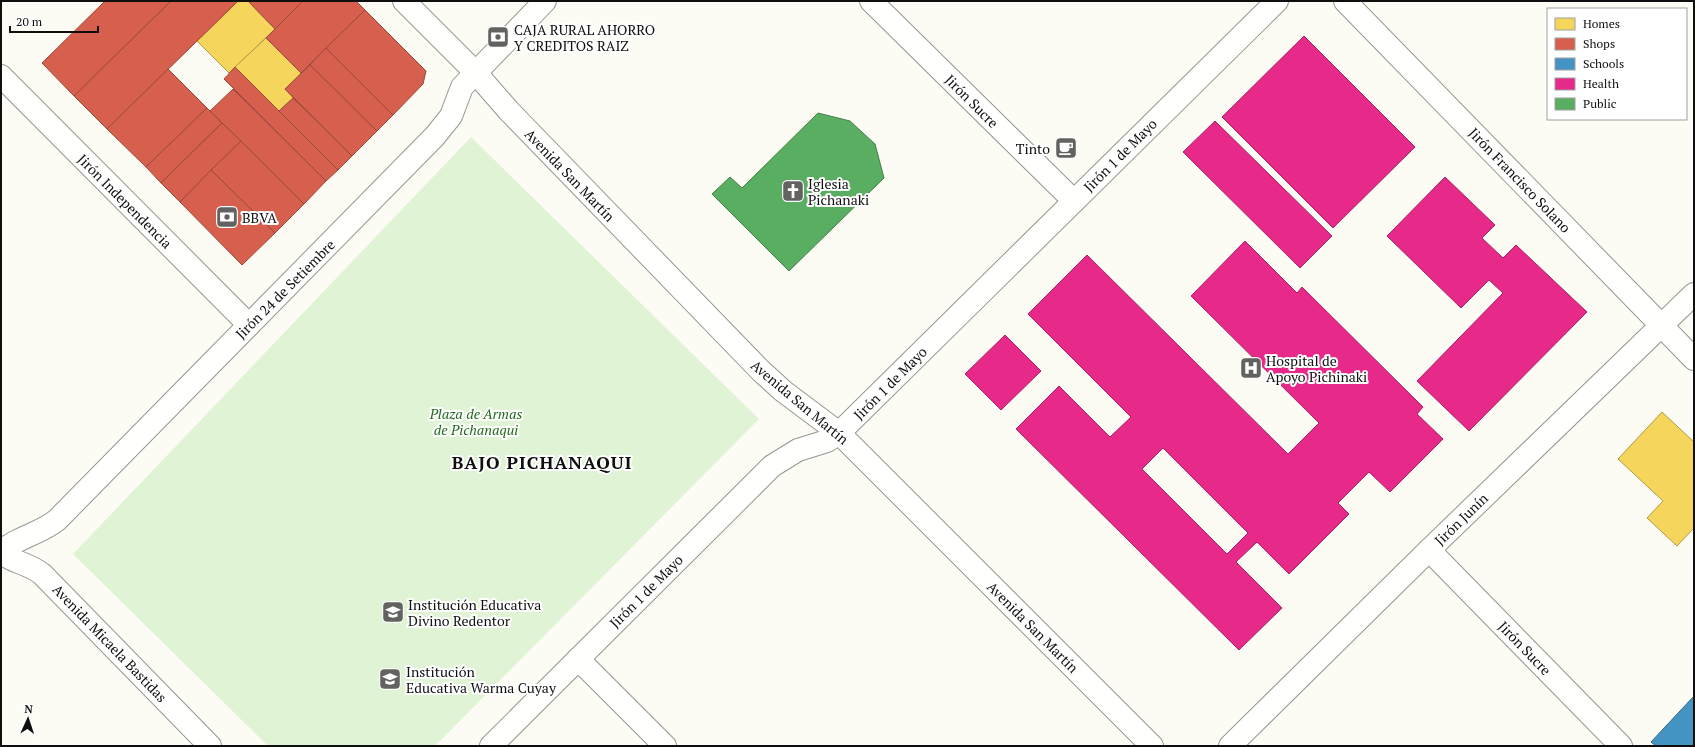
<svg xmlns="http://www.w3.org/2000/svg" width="1695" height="747" font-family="'PT Serif',serif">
<rect width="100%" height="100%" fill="#fcfcf5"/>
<polygon fill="#e1f3d5" points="471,137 759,419 435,746 268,746 73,554"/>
<g fill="#f6d55c" stroke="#b19a45">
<polygon points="238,1 248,1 275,29 229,73 197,41"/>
<polygon points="266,38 301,73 285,89 293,98 279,111 235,67"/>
<polygon points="1662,412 1694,442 1694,530 1693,529 1677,546 1647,518 1663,501 1618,459"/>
</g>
<g fill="#d6604d" stroke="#9a483a">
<polygon points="105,1 171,1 74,96 42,63"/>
<polygon points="171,1 238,1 107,129 74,96"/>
<polygon points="248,1 303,1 275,29"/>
<polygon points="303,1 356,1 365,10 301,73 266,38"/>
<polygon points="365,10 426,71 423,84 393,115 326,48"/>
<polygon points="326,48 393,115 377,131 310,65"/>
<polygon points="310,65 377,131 352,156 285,89"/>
<polygon points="235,67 338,170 326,181 224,79"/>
<polygon points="168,69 207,108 146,167 107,129"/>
<polygon points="233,89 326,181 304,204 210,111"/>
<polygon points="293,98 352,156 338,170 279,111"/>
<polygon points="207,108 222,123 161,183 146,167"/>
<polygon points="222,123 241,141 180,202 161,183"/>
<polygon points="241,141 304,204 275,233 211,170"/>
<polygon points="211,170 275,233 242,265 180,202"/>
</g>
<polygon fill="#4393c3" stroke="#336b8d" points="1694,696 1694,746 1656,746 1651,742"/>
<g fill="#e7298a" stroke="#a62165" fill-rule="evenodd">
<polygon points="1304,36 1415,147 1333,228 1222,117"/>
<polygon points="1215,121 1332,236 1300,268 1183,152"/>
<polygon points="1445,177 1495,225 1482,238 1503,258 1516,245 1587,312 1469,431 1417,381 1503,293 1489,280 1461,308 1387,236"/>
<path d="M1245,241L1297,293L1302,287L1423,407L1417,414L1443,439L1390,492L1369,472L1338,503L1349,514L1289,574L1257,542L1236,562L1282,608L1239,650L1016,429L1059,386L1110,437L1131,417L1028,314L1087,255L1288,454L1319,423L1191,296ZM1163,448L1248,533L1227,554L1142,469Z"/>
<polygon points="1005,335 1041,371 1001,410 965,374"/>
</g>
<polygon fill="#5aae61" stroke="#447e48" points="818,113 850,121 875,144 884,178 789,271 712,194 730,177 742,188"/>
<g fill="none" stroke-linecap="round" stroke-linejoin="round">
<g stroke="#969693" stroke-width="24">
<g id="street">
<polyline points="404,1 475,72 509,111 761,371 783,391 839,433 1152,746"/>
<polyline points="871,1 1074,201"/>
<polyline points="1345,1 1694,359"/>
<polyline points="1,76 249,325"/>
<polyline points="1429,550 1621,746"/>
<path d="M1,552C17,537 40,534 57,520L435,136L451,116L462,87L545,1"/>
<path d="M1,553C14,563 28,563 42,574L210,746"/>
<polyline points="578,659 665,746"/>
<polyline points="491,746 772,466 798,450 827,441 839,433 1277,1"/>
<polyline points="1230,746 1429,550 1694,294"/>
</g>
</g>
<use href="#street" stroke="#fffffe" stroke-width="22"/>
</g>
<defs>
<g id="bank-square" transform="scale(1.15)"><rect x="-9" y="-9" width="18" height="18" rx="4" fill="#626260" stroke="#fff"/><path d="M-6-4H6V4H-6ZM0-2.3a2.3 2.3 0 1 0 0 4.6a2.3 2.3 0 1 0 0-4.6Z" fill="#fff"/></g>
<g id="cafe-square" transform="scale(1.15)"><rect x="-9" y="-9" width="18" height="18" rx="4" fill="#626260" stroke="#fff"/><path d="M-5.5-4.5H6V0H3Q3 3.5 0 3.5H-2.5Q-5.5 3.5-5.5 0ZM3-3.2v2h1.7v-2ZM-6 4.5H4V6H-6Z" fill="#fff"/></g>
<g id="church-square" transform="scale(1.15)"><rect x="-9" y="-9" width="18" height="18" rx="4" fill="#626260" stroke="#fff"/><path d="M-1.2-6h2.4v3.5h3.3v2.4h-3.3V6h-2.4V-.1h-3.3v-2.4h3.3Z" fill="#fff"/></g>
<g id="hospital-square" transform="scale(1.15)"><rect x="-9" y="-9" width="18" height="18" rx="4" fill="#626260" stroke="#fff"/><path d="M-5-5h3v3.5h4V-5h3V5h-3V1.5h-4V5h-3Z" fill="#fff"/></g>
<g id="school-square" transform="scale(1.15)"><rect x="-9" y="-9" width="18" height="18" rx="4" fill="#626260" stroke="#fff"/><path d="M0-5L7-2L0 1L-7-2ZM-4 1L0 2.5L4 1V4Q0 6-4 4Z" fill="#fff"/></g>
</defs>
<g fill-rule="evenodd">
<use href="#bank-square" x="498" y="37"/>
<use href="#cafe-square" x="1066" y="148"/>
<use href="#church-square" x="793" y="191"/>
<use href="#bank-square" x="227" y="217"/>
<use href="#hospital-square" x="1251" y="368"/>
<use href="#school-square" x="393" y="612"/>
<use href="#school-square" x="390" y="679"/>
</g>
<g text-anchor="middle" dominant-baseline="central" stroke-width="4" stroke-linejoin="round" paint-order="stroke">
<g font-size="14" fill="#0f0f0f" stroke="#fff" text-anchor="start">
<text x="514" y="29">CAJA RURAL AHORRO<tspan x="514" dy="16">Y CREDITOS RAIZ</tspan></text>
<text x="1050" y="148" text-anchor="end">Tinto</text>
<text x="808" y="183">Iglesia<tspan x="808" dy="16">Pichanaki</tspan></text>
<text x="242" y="217">BBVA</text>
<text x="1266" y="360">Hospital de<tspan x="1266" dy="16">Apoyo Pichinaki</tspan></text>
<text x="408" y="604">Institución Educativa<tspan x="408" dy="16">Divino Redentor</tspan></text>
<text x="406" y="671">Institución<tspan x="406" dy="16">Educativa Warma Cuyay</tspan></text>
</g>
<g font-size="14" fill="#0f0f0f" stroke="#fff">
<text transform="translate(972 101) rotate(45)">Jirón Sucre</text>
<text transform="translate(1120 155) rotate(-45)">Jirón 1 de Mayo</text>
<text transform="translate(570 175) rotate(46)">Avenida San Martín</text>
<text transform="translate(1520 180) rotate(46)">Jirón Francisco Solano</text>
<text transform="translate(125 201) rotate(45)">Jirón Independencia</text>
<text transform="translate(285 289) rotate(-45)">Jirón 24 de Setiembre</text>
<text transform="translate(890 383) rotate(-45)">Jirón 1 de Mayo</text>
<text transform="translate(800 402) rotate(40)">Avenida San Martín</text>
<text transform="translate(1461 519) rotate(-44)">Jirón Junín</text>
<text transform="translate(646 591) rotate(-45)">Jirón 1 de Mayo</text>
<text transform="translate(1033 627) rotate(45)">Avenida San Martín</text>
<text transform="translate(110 643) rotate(46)">Avenida Micaela Bastidas</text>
<text transform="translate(1525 648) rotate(46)">Jirón Sucre</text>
</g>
<g font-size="14" font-style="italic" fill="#216a1d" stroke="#fff">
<text x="476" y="413">Plaza de Armas<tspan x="476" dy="16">de Pichanaqui</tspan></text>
</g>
<g font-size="18" font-weight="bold" letter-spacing="1" fill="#0f0f0f" stroke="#fff">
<text x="542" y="462">BAJO PICHANAQUI</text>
</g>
</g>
<rect width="1695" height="747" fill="none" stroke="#0f0f0f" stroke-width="4"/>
<rect x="1547" y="8" width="140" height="112" fill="#ffffff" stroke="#9f9f9f"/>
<rect x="1555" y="18" width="20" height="12" fill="#f6d55c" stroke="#9f9f9f"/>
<text x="1583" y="28" font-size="12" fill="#0f0f0f">Homes</text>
<rect x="1555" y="38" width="20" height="12" fill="#d6604d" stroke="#9f9f9f"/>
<text x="1583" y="48" font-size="12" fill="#0f0f0f">Shops</text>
<rect x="1555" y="58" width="20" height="12" fill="#4393c3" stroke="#9f9f9f"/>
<text x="1583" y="68" font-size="12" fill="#0f0f0f">Schools</text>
<rect x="1555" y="78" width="20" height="12" fill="#e7298a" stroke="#9f9f9f"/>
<text x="1583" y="88" font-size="12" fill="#0f0f0f">Health</text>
<rect x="1555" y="98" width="20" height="12" fill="#5aae61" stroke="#9f9f9f"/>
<text x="1583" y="108" font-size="12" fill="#0f0f0f">Public</text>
<g transform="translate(28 719) rotate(3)" stroke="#ffffff" stroke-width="3" paint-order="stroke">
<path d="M0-3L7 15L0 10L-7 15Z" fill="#0f0f0f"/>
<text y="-6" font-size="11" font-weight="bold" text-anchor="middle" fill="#0f0f0f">N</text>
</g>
<path d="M10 26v6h88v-6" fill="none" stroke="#0f0f0f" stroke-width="2"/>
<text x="16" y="26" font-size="12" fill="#0f0f0f" stroke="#ffffff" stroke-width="3" paint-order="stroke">20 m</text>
</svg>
